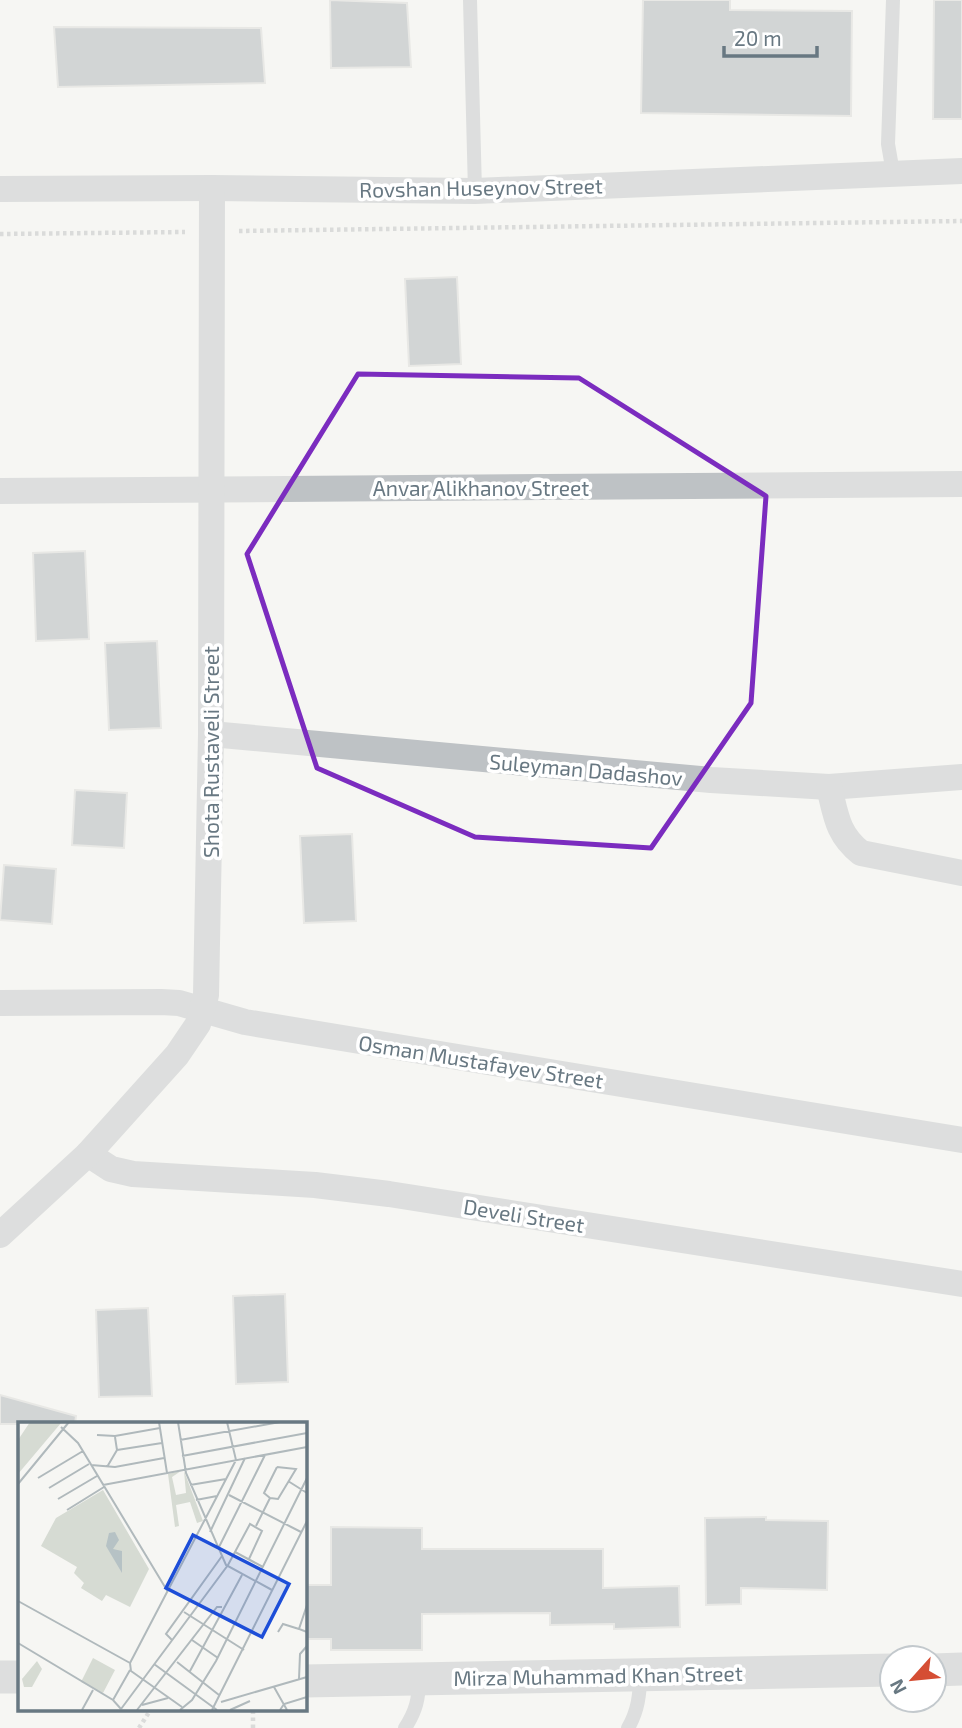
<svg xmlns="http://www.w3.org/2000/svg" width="962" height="1728" font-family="'Exo 2',sans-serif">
<rect width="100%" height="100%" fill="#f6f6f3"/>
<g fill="#a6adb2" stroke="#d8d8d6" stroke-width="2">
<polygon points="330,0 407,3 411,67 331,68"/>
<polygon points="643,0 730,0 730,10 852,11 851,116 641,113"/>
<polygon points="934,0 962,0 962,119 933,119"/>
<polygon points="54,27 261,28 265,83 58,87"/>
<polygon points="457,277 461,364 409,366 405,279"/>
<polygon points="85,551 89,639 36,641 33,553"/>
<polygon points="157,641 161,728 109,730 105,643"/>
<polygon points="75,790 127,793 124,848 72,845"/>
<polygon points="352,834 356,921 304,923 300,836"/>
<polygon points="4,865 56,869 52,924 0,920"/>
<polygon points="285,1294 288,1382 236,1384 233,1296"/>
<polygon points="148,1308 152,1396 99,1397 96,1310"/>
<polygon points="0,1395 76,1416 75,1424 0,1424"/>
<polygon points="766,1517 766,1520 828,1521 827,1590 741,1588 741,1604 706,1605 705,1518"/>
<polygon points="331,1527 422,1528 422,1549 603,1549 603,1588 679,1586 680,1627 614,1629 614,1624 550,1625 550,1613 422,1614 422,1650 331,1650 331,1639 304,1639 304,1585 331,1585"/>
</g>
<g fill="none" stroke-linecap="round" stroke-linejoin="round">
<g stroke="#b8bbbd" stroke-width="4.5" stroke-dasharray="3.5 3.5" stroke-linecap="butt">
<polyline points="239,231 962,221"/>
<polyline points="0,234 185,232"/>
<polyline points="139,1728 151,1709"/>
<polyline points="253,1728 253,1709"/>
</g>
<g stroke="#bec2c5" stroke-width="14">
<polyline points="470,0 475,191"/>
<polyline points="893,0 888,144 893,173"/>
<path d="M405,1728C416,1711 419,1699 419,1678"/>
<path d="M628,1728C638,1711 640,1694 640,1675"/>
</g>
<g stroke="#bec2c5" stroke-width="26">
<polyline points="0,189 212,188 475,191 962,171"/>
<polyline points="0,491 962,484"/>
<polyline points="211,734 711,780 829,787 962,777"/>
<path d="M829,787C836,815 837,834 861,853L962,873"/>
<polyline points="0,1003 161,1002 179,1003 245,1022 962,1140"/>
<polyline points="88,1154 111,1169 133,1174 315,1185 389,1194 962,1284"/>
<polyline points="0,1235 88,1154 177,1055 198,1024 206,995 211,734 212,188"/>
</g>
<g stroke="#bec2c5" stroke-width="33">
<polyline points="934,1670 962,1669"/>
<polyline points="0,1677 19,1677"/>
<polyline points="304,1681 892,1670"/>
</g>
</g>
<path d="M0 0H962V1728H0ZM358,374L579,378L766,496L751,703L651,848L475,837L317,768L247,554Z" fill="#f6f6f3" fill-opacity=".55" fill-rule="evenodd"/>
<path fill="none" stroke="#7b2cbf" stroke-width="5" stroke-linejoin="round" d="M358,374L579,378L766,496L751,703L651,848L475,837L317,768L247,554Z"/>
<g text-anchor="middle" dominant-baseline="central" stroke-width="7" stroke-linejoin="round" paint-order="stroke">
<g font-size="21" fill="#687882" stroke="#fff">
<text transform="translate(481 187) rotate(-1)">Rovshan Huseynov Street</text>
<text x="481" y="487">Anvar Alikhanov Street</text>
<text transform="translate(210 752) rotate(-90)">Shota Rustaveli Street</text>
<text transform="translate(586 769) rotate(5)">Suleyman Dadashov</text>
<text transform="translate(481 1061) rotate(9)">Osman Mustafayev Street</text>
<text transform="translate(524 1215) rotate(9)">Develi Street</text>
<text transform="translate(598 1675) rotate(-1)">Mirza Muhammad Khan Street</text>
</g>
</g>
<g transform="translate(18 1422)">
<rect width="289" height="289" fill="#f6f6f3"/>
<path d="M19,239L24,247L14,265H6L4,257Z" fill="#d6dbd3"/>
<path d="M163,49L154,55L158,73L168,71L166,49L185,99L179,101L172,80L158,83L161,104L157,105L150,52ZM85,68L131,147L112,185L88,173L84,179L63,166L66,161L56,151L59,145L23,124L38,96Z" fill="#d6dbd3"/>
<path d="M12,0L43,1L0,52V18ZM75,236L97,248L85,271L63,260Z" fill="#d6dbd3"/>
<path d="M97,110L101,118L95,127L104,129V151L88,124L91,111Z" fill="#b6c2c5"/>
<path fill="none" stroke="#b0b9bc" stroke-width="2" d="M141,0L149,51M160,0L168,51L208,143L254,168M43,5L60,21L150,170M79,13L97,14L142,6M162,18L262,0M99,28L144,21M164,34L289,11M73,43L97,45L146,36M89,45L99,28L97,15M20,56L65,29M270,59L289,71M0,62L51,0M85,63L289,25M172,63L208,57M31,66L71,42M211,73L283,110M252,76L260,77L278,47L259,45M252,76L246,71L259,45M40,77L79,54M178,78L199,74M49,88L86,65M238,104L252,76M192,110L227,36M201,125L247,33M217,130L245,145M0,179L112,241M289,183L281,207L289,210M166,190L226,228M260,210L265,202L281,207M154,218L148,212L204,134M174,218L200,236M0,221L95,278L103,287M159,240L201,273M112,241L218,38L209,0M112,241L113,249L164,285M136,242L199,288M172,249L224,153M281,257L282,232L289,224M256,265L269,288M95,278L112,248M203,280L289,255M124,283L150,276M103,287L210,143L232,102L244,109L231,137M64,288L75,268M119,288L199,185H204M162,288L174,278L198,239L289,56M194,288L289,99M212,288L232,279M262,288L266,282L289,275"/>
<path fill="#1d4ed8" fill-opacity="0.15" stroke="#1d4ed8" stroke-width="3.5" d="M175,113L271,162L244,215L148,166Z"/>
<rect width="289" height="289" fill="none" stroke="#687882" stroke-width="3.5"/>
</g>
<g transform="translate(913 1679) rotate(243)"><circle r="33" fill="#ffffff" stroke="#c3c9cd" stroke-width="2"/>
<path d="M0-5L12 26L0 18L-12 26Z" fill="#d54e34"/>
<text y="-10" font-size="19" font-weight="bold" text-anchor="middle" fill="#687882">N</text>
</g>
<path d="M724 46v10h93v-10" fill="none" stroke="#687882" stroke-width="3.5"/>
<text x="734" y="46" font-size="21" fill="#687882" stroke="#ffffff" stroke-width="5" paint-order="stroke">20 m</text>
</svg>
